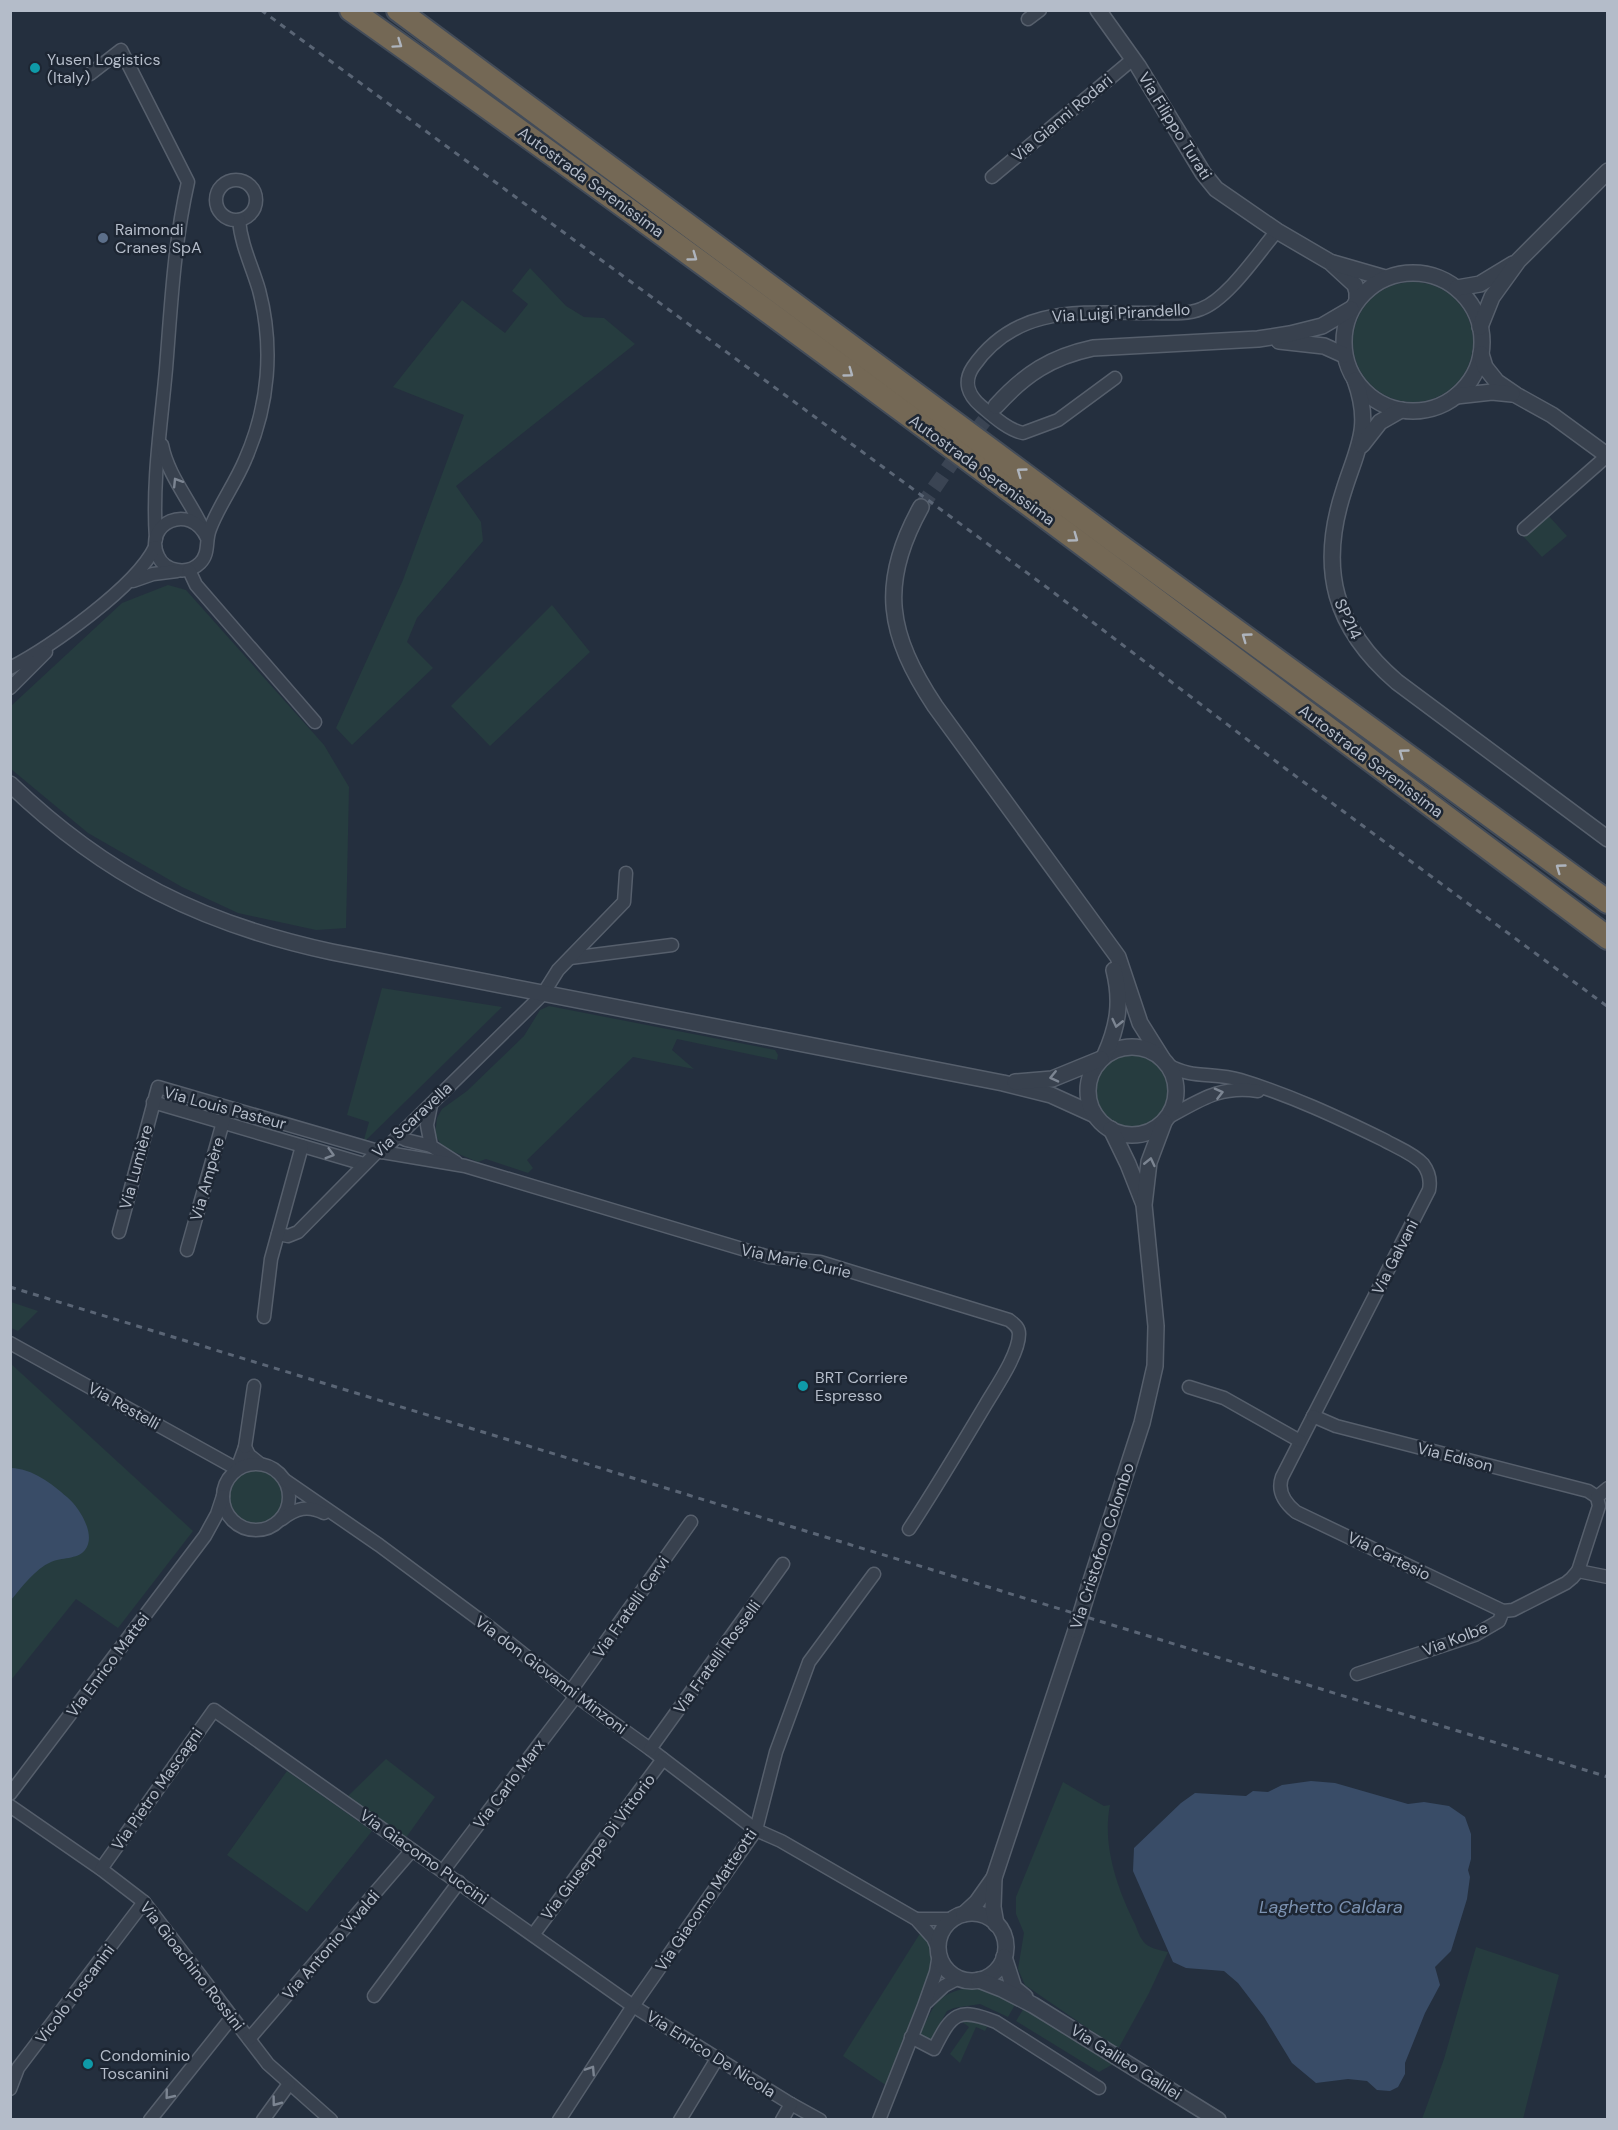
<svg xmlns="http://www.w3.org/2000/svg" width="1618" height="2130" font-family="'DM Sans',sans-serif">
<rect width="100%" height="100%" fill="#242f3e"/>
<g fill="#263c3f">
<polygon points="530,268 566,306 584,317 604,318 635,344 456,486 481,522 483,541 417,618 407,642 433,668 352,745 336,728 403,580 464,415 393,387 462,300 505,333 528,304 512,291"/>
<circle cx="1413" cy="342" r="60"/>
<polygon points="1547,514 1567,536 1542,557 1522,535"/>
<polygon points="168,585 186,590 324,745 349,787 346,928 316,930 238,913 182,887 88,833 11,769 11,706 122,603"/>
<polygon points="552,605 590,652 490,746 451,706"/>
<polygon points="382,988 502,1007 363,1143 369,1122 347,1115"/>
<polygon points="549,1006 775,1050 778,1055 777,1060 677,1039 672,1050 694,1069 633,1057 527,1160 533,1168 528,1173 486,1159 478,1162 449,1150 440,1143 435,1134 437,1118 442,1109 467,1091 524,1036 540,1010"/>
<circle cx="1133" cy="1091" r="38"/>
<polygon points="11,1302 38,1311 18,1331 11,1328"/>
<polygon points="10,1363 193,1531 118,1628 76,1599 11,1680"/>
<circle cx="256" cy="1497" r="27"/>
<polygon points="386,1759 435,1797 405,1839 347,1797"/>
<polygon points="287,1771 372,1831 307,1912 227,1855"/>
<path d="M1063,1782L1104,1806L1110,1805C1102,1845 1117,1888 1135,1924C1137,1929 1139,1936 1143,1941C1148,1948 1159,1950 1168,1952L1149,1993L1118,2049L1025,1985L1018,1969L1024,1933L1016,1914V1897Z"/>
<polygon points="923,1933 935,1953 933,1974 890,2088 843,2056 919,1935"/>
<polygon points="1476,1947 1559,1975 1523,2119 1422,2119 1444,2059"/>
<path d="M973,1987L992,1990L1016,2003L1008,2017L980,2004L954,2008L947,2011L931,2040L920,2034C935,2004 936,1993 973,1987Z"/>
<polygon points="1024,2008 1115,2063 1099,2072 1016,2021"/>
<polygon points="964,2019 989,2023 985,2031 976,2027 960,2063 950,2054 969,2027 961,2021"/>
</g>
<g fill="#394c67">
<path d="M11,1468C33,1469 51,1483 67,1497C79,1507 97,1535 85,1550C77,1560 61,1557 51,1562C35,1569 22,1587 11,1600Z"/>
<polygon points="1311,1781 1335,1783 1408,1804 1424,1802 1449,1806 1465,1817 1471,1834 1471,1859 1468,1870 1470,1877 1467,1899 1451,1951 1435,1967 1440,1985 1425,2013 1405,2063 1405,2074 1398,2087 1390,2091 1377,2090 1367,2081 1348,2079 1316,2083 1292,2063 1264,2017 1238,1983 1224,1971 1186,1968 1173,1962 1133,1871 1134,1848 1181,1803 1195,1793 1246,1796 1253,1791 1268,1792 1282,1785"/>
</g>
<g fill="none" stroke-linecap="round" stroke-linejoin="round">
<polyline stroke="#3a4453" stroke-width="15" stroke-dasharray="15 8" stroke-linecap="butt" points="921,507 960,451 996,406"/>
<g stroke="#565f6c" stroke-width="15">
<g id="minor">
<polyline points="1028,19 1040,10"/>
<path d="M90,74L121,50L188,182C174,243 171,307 166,369C161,425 152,482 156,539"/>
<polyline points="992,177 1133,59"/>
<circle cx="236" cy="200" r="20"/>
<path d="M1115,378L1058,420L1023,433C1008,430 993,416 981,406C968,395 963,382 973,367C1017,303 1084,313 1152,313C1168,313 1186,315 1201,309C1228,299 1258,253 1277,231"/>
<path d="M162,445C168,476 190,500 203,529"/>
<polyline points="1524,529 1607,456"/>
<path d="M207,538C190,501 143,524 158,556C165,572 188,575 200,563C210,553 205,541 210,529C219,505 235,484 245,460C269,406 274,347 259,290C252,266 241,245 239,220"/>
<polyline points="189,570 196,585 315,722"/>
<polyline points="133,581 153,574 177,571"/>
<path d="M10,668C50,647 136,587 155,547"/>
<polyline points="10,688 46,652"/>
<polyline points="570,958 672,945"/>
<path d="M1168,1065C1191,1079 1215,1072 1240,1080C1290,1095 1337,1117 1384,1140C1396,1147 1413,1153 1423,1164C1429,1172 1431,1180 1429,1190L1282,1477C1277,1491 1285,1503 1296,1512L1503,1611"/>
<polyline points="153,1102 364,1164"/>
<polyline points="431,1105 427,1125 431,1146 456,1162"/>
<path d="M1167,1118C1199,1101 1219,1085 1258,1091"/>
<polyline points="398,1136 406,1140 431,1146"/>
<path d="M382,1152L465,1166L769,1257L820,1262L1009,1320C1014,1324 1019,1327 1019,1334C1019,1354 996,1387 986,1404C961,1446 936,1488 909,1529"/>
<polyline points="119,1232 158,1087 378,1151"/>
<polyline points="278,1234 288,1236 298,1232 378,1151 382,1152 543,994 558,970 624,902 626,873"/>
<polyline points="187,1250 225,1115"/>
<polyline points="264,1317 271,1259 302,1146"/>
<polyline points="10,1343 237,1469 245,1447 249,1455 259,1463"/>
<polyline points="1189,1387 1224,1398 1300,1441"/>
<polyline points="1313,1416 1336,1426 1588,1491 1597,1497"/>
<polyline points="245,1447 254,1386"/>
<circle cx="256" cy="1497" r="33"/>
<polyline points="286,1481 379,1545 492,1629 576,1696 650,1749 756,1830 781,1841 916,1919 933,1938 938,1949"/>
<path d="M282,1519C296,1508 308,1505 324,1513"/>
<polyline points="1578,1571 1599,1506 1597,1497 1608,1488"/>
<polyline points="1357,1674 1475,1635 1499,1621 1503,1611 1513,1610 1566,1583 1572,1578 1578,1571 1608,1577"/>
<polyline points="570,1692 691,1522"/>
<polyline points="650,1749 783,1564"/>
<polyline points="10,1794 205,1536 217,1514 223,1496"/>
<polyline points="10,1806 101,1869 144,1902 268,2064 331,2120"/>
<polyline points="101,1869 214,1710 633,2006 791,2104 820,2120"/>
<polyline points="443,1871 576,1696"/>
<polyline points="916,1919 953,1919"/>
<polyline points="533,1935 663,1759"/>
<polyline points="374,1996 459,1882"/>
<polyline points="927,2002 944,1986 959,1978"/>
<path d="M911,2037L934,2049C952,2013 958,2007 996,2022L1099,2088"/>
<polyline points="249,2039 412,1850"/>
<polyline points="10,2089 18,2068 144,1902"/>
<polyline points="150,2120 232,2017"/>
<polyline points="263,2120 289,2084"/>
<polyline points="559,2120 633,2006 756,1830 776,1752 809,1662 874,1574"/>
<polyline points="680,2120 718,2057"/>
<polyline points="782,2120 791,2104"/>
<polyline points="879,2120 924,2006 936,1972 939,1954"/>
</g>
</g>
<g stroke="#565f6c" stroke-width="18">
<g id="tertiary">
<polyline points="1098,10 1138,66 1203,173 1216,189 1277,231 1330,262 1355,285 1357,292 1357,300"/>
<polyline points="1333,263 1385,278"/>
<circle cx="1413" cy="342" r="69"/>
<polyline points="1457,288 1480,284 1513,264"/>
<polyline points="1480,327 1492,297 1518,261 1608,171"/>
<polyline points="1279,341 1324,346 1344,355"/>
<polyline points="1481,354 1485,367 1497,382 1516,395 1552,415 1608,456"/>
<path d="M1355,380C1372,427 1358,446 1344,490C1318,569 1334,628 1397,682L1608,839"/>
<polyline points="1456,396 1492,392 1512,394"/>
<path d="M996,406C1025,374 1051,357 1093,348L1258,339L1290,334L1322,326L1351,309"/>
<polyline points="1362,445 1380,422 1401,410"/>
<path d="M921,507C878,584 888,635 935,706L1118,957L1140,1023L1162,1058"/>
<path d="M10,784C107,877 202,924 332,952L1003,1083L1051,1095L1095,1115"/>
<circle cx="1132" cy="1091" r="44"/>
<path d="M1105,1055C1118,1026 1122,1002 1114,970"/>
<polyline points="1015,1082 1052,1079 1101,1059"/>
<polyline points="1111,1129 1128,1164 1143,1202"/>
<polyline points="1089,1587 1142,1423 1155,1366 1156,1326 1144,1205 1149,1162 1164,1122"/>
<circle cx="972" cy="1947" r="34"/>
<polyline points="964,1914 977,1902 994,1878"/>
<polyline points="996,1924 993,1907 994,1878 1076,1630"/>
<polyline points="1004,1957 1014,1988 1025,1997"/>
<polyline points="979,1980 1002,1989 1033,2005 1218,2120"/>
</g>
</g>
<g stroke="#434c59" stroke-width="26">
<g id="motorway">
<path d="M351,10C775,311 1191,626 1608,938"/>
<polyline points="398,10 1115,542 1608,902"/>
</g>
</g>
<use href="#minor" stroke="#38414e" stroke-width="12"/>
<use href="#tertiary" stroke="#38414e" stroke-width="15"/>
<use href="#motorway" stroke="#746855" stroke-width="22"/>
<g stroke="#5a6575" stroke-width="3" stroke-dasharray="6 6" stroke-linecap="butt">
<polyline points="261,10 1049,589 1286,769 1608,1007"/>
<polyline points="10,1287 1608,1777"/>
</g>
<g stroke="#565f6c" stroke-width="18" stroke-linecap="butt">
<polyline id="tertiary-bridge" points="1076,1630 1089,1587"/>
</g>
<use href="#tertiary-bridge" stroke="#38414e" stroke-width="15"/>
</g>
<defs><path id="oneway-chevron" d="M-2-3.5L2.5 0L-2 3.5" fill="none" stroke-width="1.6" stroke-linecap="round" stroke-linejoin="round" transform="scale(1.5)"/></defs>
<g stroke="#aeb4bd">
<use href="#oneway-chevron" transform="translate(398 44) rotate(35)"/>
<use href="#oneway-chevron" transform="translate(693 257) rotate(36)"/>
<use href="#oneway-chevron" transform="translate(849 373) rotate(36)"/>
<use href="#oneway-chevron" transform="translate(1021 472) rotate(-144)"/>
<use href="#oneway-chevron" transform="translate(1074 538) rotate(36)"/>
<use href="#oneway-chevron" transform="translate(1246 637) rotate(-144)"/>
<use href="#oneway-chevron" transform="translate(1403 753) rotate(-144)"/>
<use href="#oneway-chevron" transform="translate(1560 868) rotate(-144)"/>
</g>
<g stroke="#7c8592">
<use href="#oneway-chevron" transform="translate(177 482) rotate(-122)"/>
<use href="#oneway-chevron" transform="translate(1117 1023) rotate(103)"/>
<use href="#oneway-chevron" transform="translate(1054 1077) rotate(167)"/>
<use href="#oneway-chevron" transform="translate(1219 1093) rotate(-14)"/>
<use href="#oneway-chevron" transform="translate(330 1154) rotate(16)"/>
<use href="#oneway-chevron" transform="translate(1150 1162) rotate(-77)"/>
<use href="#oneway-chevron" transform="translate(591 2070) rotate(-57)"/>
<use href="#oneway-chevron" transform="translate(169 2095) rotate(129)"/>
<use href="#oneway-chevron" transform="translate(276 2102) rotate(127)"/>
</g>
<g fill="#0f9aa8" stroke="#1d2633" stroke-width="2">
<circle cx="35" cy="68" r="6"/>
<circle cx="803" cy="1386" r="6"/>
<circle cx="88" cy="2064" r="6"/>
</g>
<circle fill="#5c6f8a" stroke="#1d2633" stroke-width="2" cx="103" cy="238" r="6"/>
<g text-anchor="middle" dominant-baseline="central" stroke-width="5" stroke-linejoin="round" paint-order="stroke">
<g font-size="16" fill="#b4bcc9" stroke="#1d2633" text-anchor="start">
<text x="47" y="59">Yusen Logistics<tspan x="47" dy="18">(Italy)</tspan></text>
<text x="115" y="229">Raimondi<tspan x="115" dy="18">Cranes SpA</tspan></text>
<text x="815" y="1377">BRT Corriere<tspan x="815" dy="18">Espresso</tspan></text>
<text x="100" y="2055">Condominio<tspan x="100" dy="18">Toscanini</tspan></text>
</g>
<g font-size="16" fill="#b4bcc9" stroke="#1d2633">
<text transform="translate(1062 118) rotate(-40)">Via Gianni Rodari</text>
<text transform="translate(1175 126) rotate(58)">Via Filippo Turati</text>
<text transform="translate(591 182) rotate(36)">Autostrada Serenissima</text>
<text transform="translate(1121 313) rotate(-3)">Via Luigi Pirandello</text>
<text transform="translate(982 470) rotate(36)">Autostrada Serenissima</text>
<text transform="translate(1348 619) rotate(65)">SP214</text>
<text transform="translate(1371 761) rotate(37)">Autostrada Serenissima</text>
<text transform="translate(225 1108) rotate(15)">Via Louis Pasteur</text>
<text transform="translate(412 1120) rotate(-43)">Via Scaravella</text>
<text transform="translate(136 1167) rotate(-75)">Via Lumière</text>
<text transform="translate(207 1179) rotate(-74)">Via Ampère</text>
<text transform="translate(1395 1257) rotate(-63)">Via Galvani</text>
<text transform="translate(796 1261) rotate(12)">Via Marie Curie</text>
<text transform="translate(124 1406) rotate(29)">Via Restelli</text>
<text transform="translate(1455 1457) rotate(14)">Via Edison</text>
<text transform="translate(1102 1546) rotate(-72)">Via Cristoforo Colombo</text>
<text transform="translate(1389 1556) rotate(26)">Via Cartesio</text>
<text transform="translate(631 1607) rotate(-55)">Via Fratelli Cervi</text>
<text transform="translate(1455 1639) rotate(-21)">Via Kolbe</text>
<text transform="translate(717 1657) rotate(-54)">Via Fratelli Rosselli</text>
<text transform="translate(108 1665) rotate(-53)">Via Enrico Mattei</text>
<text transform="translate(551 1675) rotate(37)">Via don Giovanni Minzoni</text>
<text transform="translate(509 1784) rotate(-53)">Via Carlo Marx</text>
<text transform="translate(157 1789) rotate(-55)">Via Pietro Mascagni</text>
<text transform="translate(598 1847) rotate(-53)">Via Giuseppe Di Vittorio</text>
<text transform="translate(424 1857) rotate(35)">Via Giacomo Puccini</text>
<text transform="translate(706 1900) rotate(-56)">Via Giacomo Matteotti</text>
<text transform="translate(331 1945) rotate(-49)">Via Antonio Vivaldi</text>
<text transform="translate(192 1966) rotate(52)">Via Gioachino Rossini</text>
<text transform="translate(75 1994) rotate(-53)">Vicolo Toscanini</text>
<text transform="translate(711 2054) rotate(32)">Via Enrico De Nicola</text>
<text transform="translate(1126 2062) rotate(32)">Via Galileo Galilei</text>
</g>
<g font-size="18" font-style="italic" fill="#7c92b1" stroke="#1d2633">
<text x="1331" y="1907">Laghetto Caldara</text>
</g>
</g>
<rect width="1618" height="2130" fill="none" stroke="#b4bcc9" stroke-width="24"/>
</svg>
